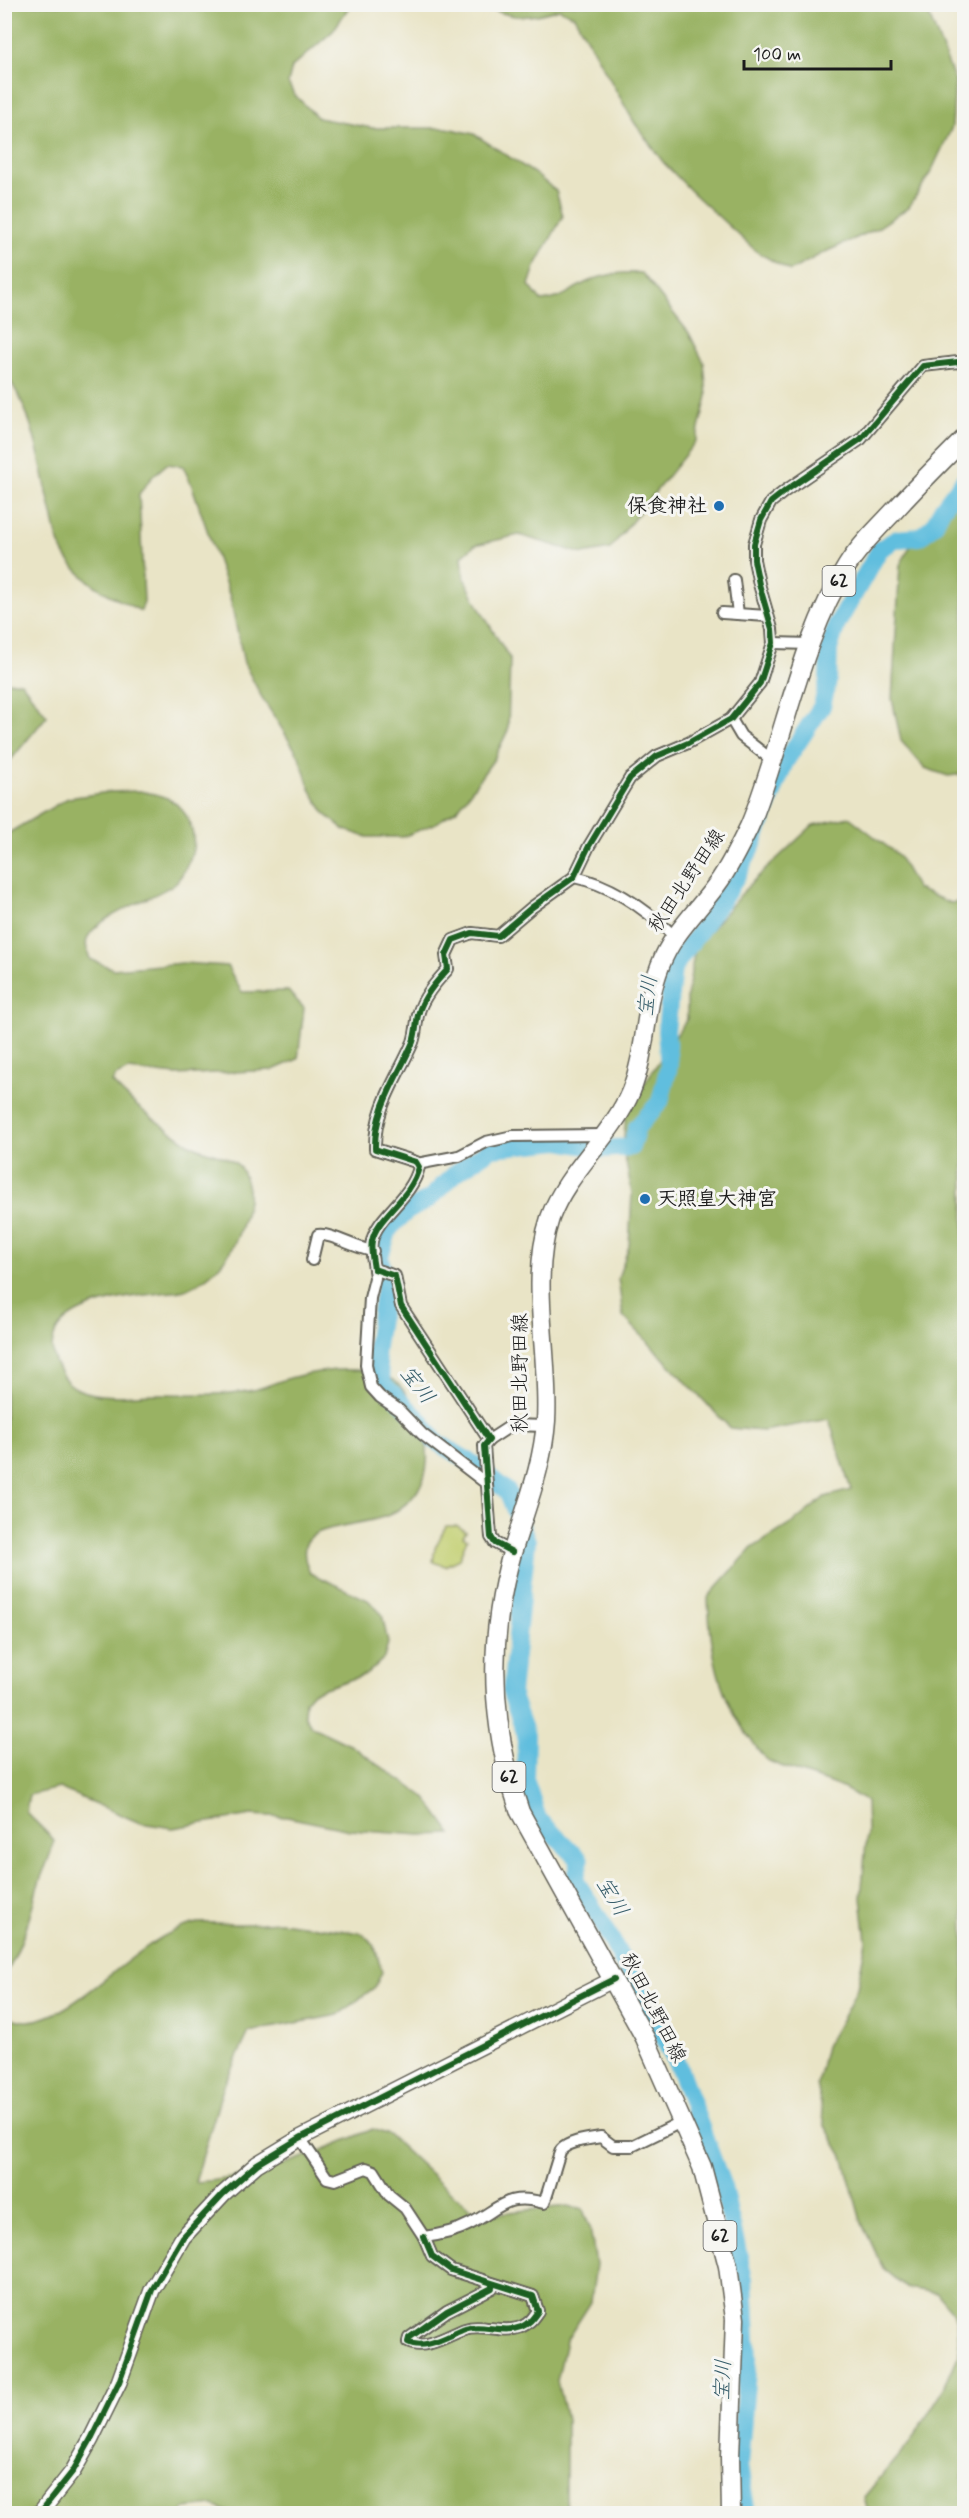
<svg xmlns="http://www.w3.org/2000/svg" width="969" height="2518" font-family="Mynerve,'Klee One',sans-serif">
<rect width="100%" height="100%" fill="#f6f6f2"/>
<filter id="ink" filterUnits="userSpaceOnUse"><feTurbulence type="fractalNoise" baseFrequency=".0167" numOctaves="2"/><feDisplacementMap in="SourceGraphic" scale="12" xChannelSelector="R" yChannelSelector="G"/><feConvolveMatrix kernelMatrix="1 2 1 2 8 2 1 2 1" color-interpolation-filters="sRGB"/></filter>
<filter id="wash" filterUnits="userSpaceOnUse"><feTurbulence type="fractalNoise" baseFrequency=".008" numOctaves="4" result="noise"/><feDisplacementMap in="SourceGraphic" scale="24" xChannelSelector="R" yChannelSelector="G"/><feGaussianBlur stdDeviation="1.35" result="paint"/><feColorMatrix in="noise" values="0 0 0 0 0 0 0 0 0 0 0 0 0 0 0 0 0 1.4 0 .05"/><feComposite in="paint" operator="in"/></filter>
<g filter="url(#wash)">
<rect width="100%" height="100%" fill="#e9e4c6"/>
<polygon fill="#c2cf71" stroke="#6f7646" stroke-width="1.5" points="446,1526 458,1526 466,1532 463,1536 467,1539 459,1559 445,1566 433,1562 435,1548"/>
<g fill="#99b263" stroke="#5a6740" stroke-width="1.5">
<path d="M351,4L333,31L292,67L288,83L294,94L318,118L372,128H447L474,134L534,173L556,191L563,216L535,267L529,285L541,301C561,300 567,292 585,283C604,274 621,272 642,273L689,333L704,363L707,396L696,441L610,549L583,554L519,535L475,545L462,556L464,578L480,609L510,659L508,730L494,759L458,809L436,823L403,837H367L345,830L325,814L310,789L299,756L261,696L244,663L230,597L192,486L183,466L167,464L153,476L139,494L144,601L141,611C114,598 87,585 69,561C59,549 55,529 52,514C40,467 35,412 5,374V5Z"/>
<path d="M481,5H925L955,81L952,127L931,172L909,207L876,229L823,253L790,271L757,252L692,192L663,162L634,122L574,16L559,9C526,20 512,19 481,5Z"/>
<polygon points="964,479 964,774 948,776 925,768 901,741 892,699 900,565 917,534"/>
<polygon points="5,682 21,682 47,716 5,767"/>
<path d="M140,791C148,793 159,794 167,798C191,810 201,842 187,865C184,871 180,880 174,884C155,898 99,915 88,937C84,944 88,952 90,959L113,969L183,963L227,966L242,992L288,991L304,1008L298,1059L273,1070L176,1075L128,1070L116,1076L112,1082C130,1102 150,1117 172,1132C180,1137 187,1144 196,1147C211,1154 222,1153 237,1164C242,1168 247,1182 248,1189C250,1204 242,1224 237,1238C227,1261 211,1278 187,1289C178,1293 165,1292 154,1294C125,1297 60,1305 53,1340C49,1358 63,1384 80,1390C105,1400 132,1394 158,1394C190,1394 221,1396 253,1390C266,1387 278,1381 290,1378C312,1372 335,1369 357,1370C380,1371 397,1377 408,1397C433,1439 440,1487 391,1514C371,1524 333,1524 315,1534C299,1543 304,1560 310,1573L368,1600L382,1614L388,1643L384,1658L367,1674L313,1692L305,1701L304,1715L312,1727L350,1745L425,1797L452,1834L420,1835L350,1830L287,1817L251,1815L173,1828L140,1823L59,1788L29,1795L26,1812L54,1840C51,1859 40,1875 36,1893C28,1926 20,1947 5,1977V835L68,798L109,792Z"/>
<path d="M849,817L898,855L917,889L950,903L964,901V2513H868L864,2497L913,2438L943,2390L959,2354L958,2328L953,2312L937,2293L907,2288L883,2268L861,2221L843,2156L825,2126L817,2084L826,2046L848,2008L857,1988L866,1941L861,1898L867,1831L866,1802C839,1781 801,1776 769,1761C762,1757 757,1747 751,1740C718,1697 710,1650 708,1597L752,1548L794,1522L825,1497L851,1490L829,1419L763,1431L730,1428L623,1316L618,1278L629,1246L632,1193L623,1148L626,1111L687,1019V997L695,948L750,884L813,825Z"/>
<path d="M280,1922L361,1933L374,1944L382,1972L375,1987L338,2015L249,2032L224,2085L195,2182C258,2179 316,2153 373,2129L389,2135L448,2190L480,2215L568,2206L583,2210L590,2228L596,2264L591,2302L566,2341L557,2381L566,2419V2513L233,2514L214,2506L185,2509L181,2514H5V2015C12,2018 18,2021 27,2021C79,2019 135,1938 193,1924C205,1921 221,1924 234,1924C250,1924 265,1923 280,1922Z"/>
</g>
<g fill="none" stroke-linecap="round" stroke-linejoin="round">
<polyline stroke="#60bede" stroke-width="18" points="747,2514 739,2466 748,2359 744,2279 723,2187 679,2068 604,1926 575,1880 580,1860 538,1819 525,1779 526,1735 511,1693 527,1541 508,1492 475,1465 435,1441 420,1420 383,1384 375,1353 385,1286 380,1256 389,1229 406,1212 429,1199 457,1172 492,1148 559,1141 602,1149 631,1147 637,1127 660,1102 669,1066 666,1031 673,968 730,888 751,849 785,762 822,706 828,681 829,649 837,624 880,549 897,539 920,537 934,525 942,509 964,480"/>
</g>
</g>
<g filter="url(#ink)">
<g fill="none" stroke-linecap="round" stroke-linejoin="round">
<g stroke="#646258" stroke-width="14">
<g id="street">
<polyline points="734,580 738,614"/>
<polyline points="722,613 767,616"/>
<polyline points="773,643 811,644"/>
<polyline points="731,719 741,736 772,760"/>
<path d="M574,877C613,885 646,909 674,936"/>
<polyline points="417,1164 459,1156 486,1142 513,1136 603,1135"/>
<path d="M312,1260L318,1235C332,1233 354,1248 373,1251"/>
<polyline points="374,1269 375,1278 370,1298 366,1365 371,1387 380,1397 399,1410 422,1434 487,1484"/>
<polyline points="489,1440 512,1425 546,1426"/>
<path d="M512,1552L495,1543L491,1537L484,1446L489,1440L401,1306L395,1276L374,1269C373,1261 370,1249 372,1241C377,1216 412,1198 419,1167L416,1162L375,1149C374,1108 397,1079 413,1042C416,1034 416,1024 418,1015C422,998 436,982 448,969L446,955L453,940L472,933L498,936L531,908L574,877L589,846L630,778L657,756L688,743L731,719L760,683L773,643L772,629L759,584L754,560V544L761,520L771,502L785,491L861,439L923,366L958,362L964,365"/>
<path d="M300,2138L327,2178L335,2180L366,2168L374,2171L389,2195L405,2208L424,2237C439,2235 457,2231 470,2224C501,2208 506,2192 544,2203C548,2194 559,2152 561,2150C569,2141 589,2139 601,2137L613,2146H632L683,2121"/>
<path d="M424,2237L432,2256L451,2270L533,2296L538,2311C533,2318 530,2323 521,2327C503,2334 481,2323 465,2329C449,2335 425,2351 408,2342L409,2338L447,2311L492,2288V2284"/>
</g>
</g>
<g stroke="#646258" stroke-width="18">
<polyline id="secondary" points="39,2514 73,2471 91,2439 119,2382 152,2290 183,2237 223,2194 257,2164 300,2138 614,1979"/>
</g>
<g stroke="#646258" stroke-width="21">
<path id="primary" d="M731,2514L730,2457L735,2319L728,2266L702,2167L645,2038L520,1812C490,1726 487,1640 512,1553C525,1509 543,1466 546,1421C550,1356 529,1281 550,1218C567,1171 612,1137 631,1091C647,1051 644,1007 660,966C672,933 700,909 720,880C731,864 740,845 749,827C759,804 766,780 774,756C794,693 811,623 847,566C860,545 879,527 896,509C918,485 941,462 964,439"/>
</g>
<use href="#street" stroke="#fff" stroke-width="10"/>
<use href="#secondary" stroke="#fff" stroke-width="15"/>
<use href="#primary" stroke="#fff" stroke-width="18"/>
<g stroke="#f6f6f2" stroke-width="10">
<g id="cycleway">
<path d="M512,1552L495,1543L491,1537L484,1446L489,1440L401,1306L395,1276L374,1269C373,1261 370,1249 372,1241C377,1216 412,1198 419,1167L416,1162L375,1149C374,1108 397,1079 413,1042C416,1034 416,1024 418,1015C422,998 436,982 448,969L446,955L453,940L472,933L498,936L531,908L574,877L589,846L630,778L657,756L688,743L731,719L760,683L773,643L772,629L759,584L754,560V544L761,520L771,502L785,491L861,439L923,366L958,362L964,365"/>
<path d="M424,2237L432,2256L451,2270L533,2296L538,2311C533,2318 530,2323 521,2327C503,2334 481,2323 465,2329C449,2335 425,2351 408,2342L409,2338L447,2311L492,2288V2284"/>
<polyline points="39,2514 73,2471 91,2439 119,2382 152,2290 183,2237 223,2194 257,2164 300,2138 614,1979"/>
</g>
</g>
<use href="#cycleway" stroke="#1b5e20" stroke-width="6"/>
</g>
</g>
<g fill="#1f6fb2" stroke="#f6f6f2" stroke-width="2">
<circle cx="719" cy="506" r="6"/>
<circle cx="645" cy="1199" r="6"/>
</g>
<g text-anchor="middle" dominant-baseline="central" stroke-width="6" stroke-linejoin="round" paint-order="stroke">
<g fill="#f6f6f2" stroke="#5d5d5c" stroke-width="1.5">
<rect x="822.5" y="566" width="33" height="30" rx="4.5"/>
<rect x="492.5" y="1762" width="33" height="30" rx="4.5"/>
<rect x="703.5" y="2221" width="33" height="30" rx="4.5"/>
</g>
<g font-size="18" font-weight="bold" fill="#1c1c1c">
<text x="839" y="581">62</text>
<text x="509" y="1777">62</text>
<text x="720" y="2236">62</text>
</g>
<g font-size="20" font-weight="bold" fill="#1c1c1c" stroke="#f6f6f2" text-anchor="end">
<text x="707" y="506">保食神社</text>
<text x="657" y="1199" text-anchor="start">天照皇大神宮</text>
</g>
<g font-size="20" fill="#1c1c1c" stroke="#f6f6f2">
<text transform="translate(687 881) rotate(-56)">秋田北野田線</text>
<text transform="translate(520 1373) rotate(-90)">秋田北野田線</text>
<text transform="translate(653 2008) rotate(63)">秋田北野田線</text>
</g>
<g font-size="21" font-style="italic" fill="#375d6a" stroke="#f6f6f2">
<text transform="translate(648 996) rotate(-83)">宝川</text>
<text transform="translate(417 1385) rotate(52)">宝川</text>
<text transform="translate(612 1897) rotate(59)">宝川</text>
<text transform="translate(723 2380) rotate(-87)">宝川</text>
</g>
</g>
<rect width="969" height="2518" fill="none" stroke="#f6f6f2" stroke-width="24"/>
<path d="M744 60v9h147v-9" fill="none" stroke="#1c1c1c" stroke-width="3"/>
<text x="753" y="60" font-size="18" fill="#1c1c1c" stroke="#f6f6f2" stroke-width="4.5" paint-order="stroke">100 m</text>
</svg>
